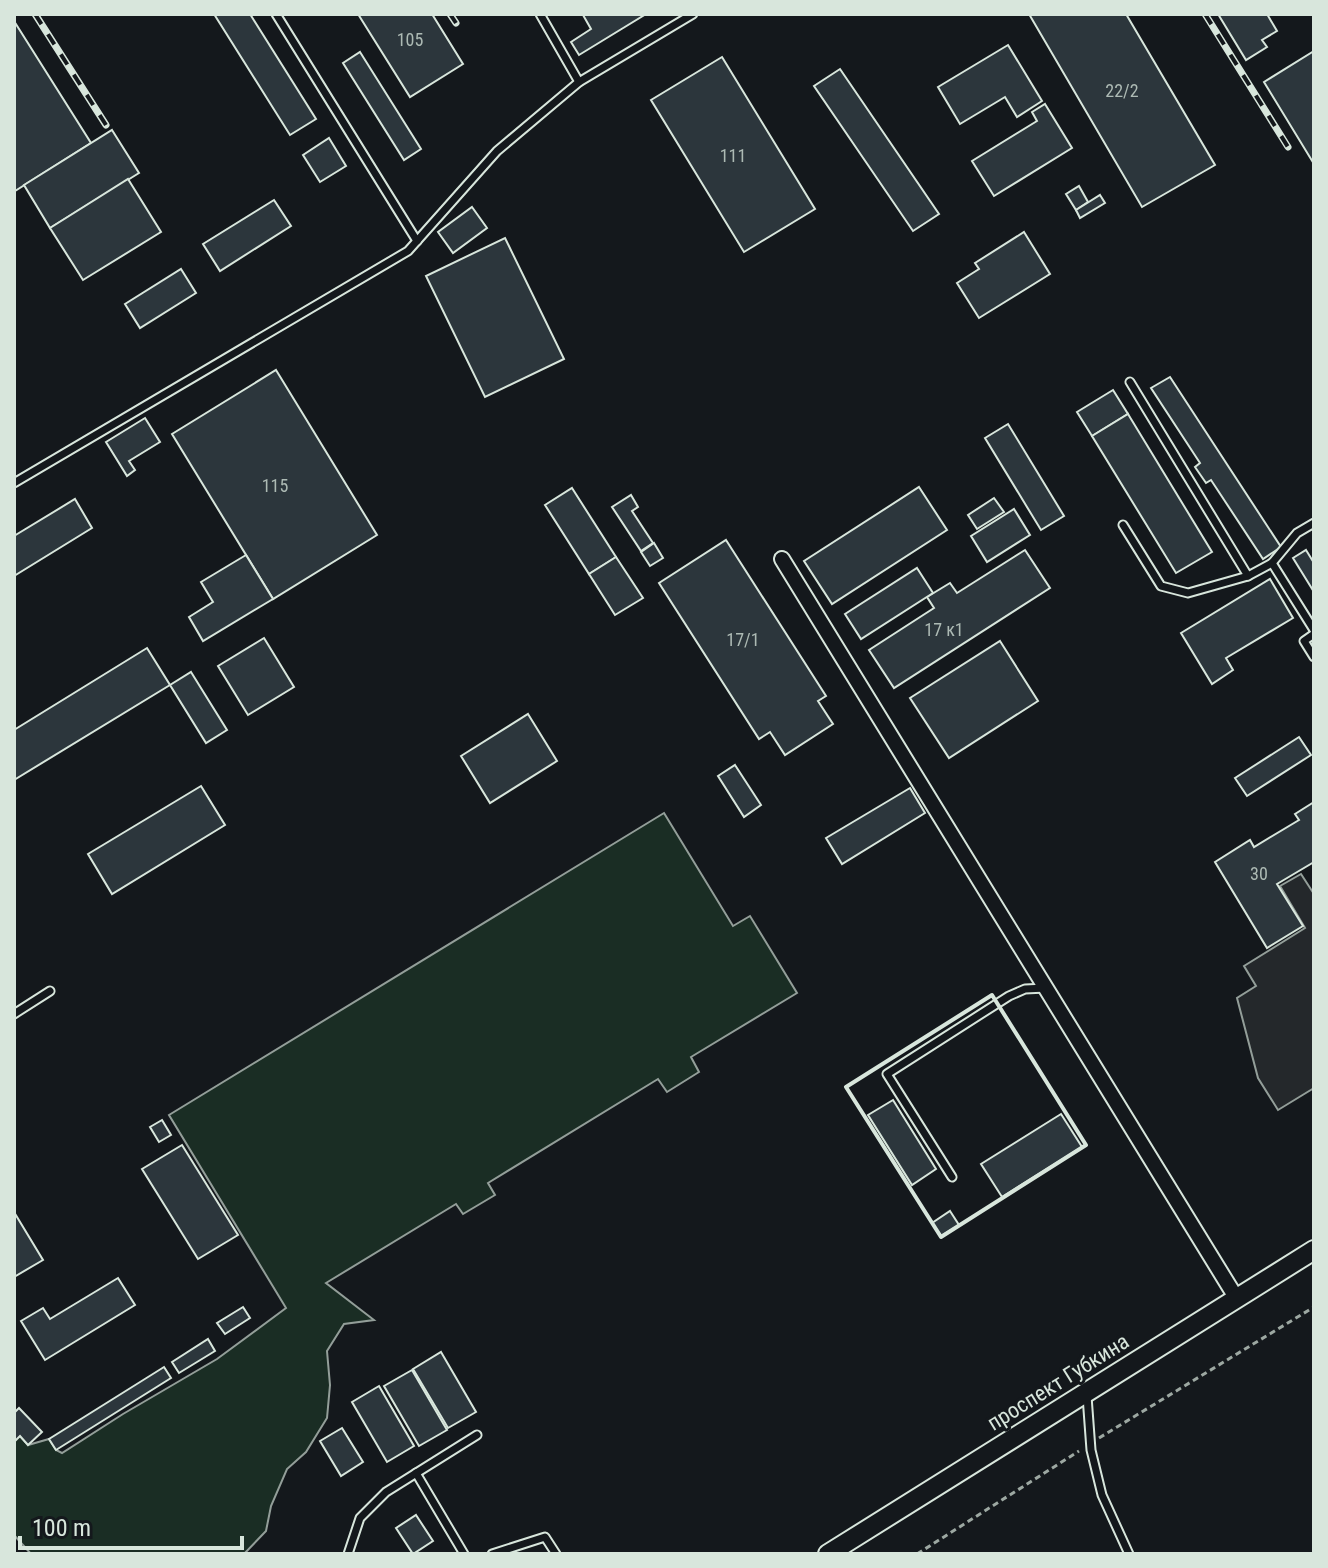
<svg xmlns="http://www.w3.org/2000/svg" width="1328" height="1568" font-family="'Roboto Condensed',sans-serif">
<rect width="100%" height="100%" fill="#14181c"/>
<polygon fill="#1a2d24" stroke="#939e99" stroke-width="2" points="664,813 733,926 750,916 797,993 691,1057 699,1072 667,1092 658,1079 488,1183 495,1195 463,1214 456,1204 326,1283 374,1320 344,1324 327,1351 330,1385 327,1418 306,1452 287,1469 271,1506 266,1531 244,1554 31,1554 14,1535 14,1438 20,1436 28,1445 49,1439 56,1450 62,1453 123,1414 217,1359 286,1308 169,1115"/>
<polygon fill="#24282b" stroke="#939e99" stroke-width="2" points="1301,874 1314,894 1314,1088 1278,1110 1258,1078 1237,998 1256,986 1244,966 1305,928 1280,886"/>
<g fill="#2c363c" stroke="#d8e6dc" stroke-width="2">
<polygon points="214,14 250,14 316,119 290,135"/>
<polygon points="358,14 432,14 463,64 410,97"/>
<polygon points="585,14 646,14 579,55 571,42 591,29 583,15"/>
<polygon points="1029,14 1126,14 1215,165 1142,207"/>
<polygon points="1218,14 1267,14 1277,31 1262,40 1267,47 1246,60"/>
<polygon points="14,21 91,143 15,191 14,190"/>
<polygon points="1008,45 1042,101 1017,117 1005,97 960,124 938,87"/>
<polygon points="1314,51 1314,164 1264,82"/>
<polygon points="360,52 421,149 404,160 343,63"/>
<polygon points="722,57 815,209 744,252 651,100"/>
<polygon points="840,69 939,214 913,231 814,86"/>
<polygon points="1045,104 1072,148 994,196 972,161 1037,121 1032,112"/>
<polygon points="112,130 139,173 50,228 24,185"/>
<polygon points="329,138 346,166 320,182 303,155"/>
<polygon points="128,179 161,232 83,280 50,228"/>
<polygon points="1079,186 1088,202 1076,210 1066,194"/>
<polygon points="1100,195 1105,203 1080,218 1076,210"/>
<polygon points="274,200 291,226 220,271 203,244"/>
<polygon points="472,207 487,228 453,253 438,232"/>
<polygon points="1024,232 1050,274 979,318 957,283 979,269 975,263"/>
<polygon points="505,238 564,359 485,397 426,276"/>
<polygon points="181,269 196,293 140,328 125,304"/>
<polygon points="276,370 377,535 273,599 172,434"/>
<polygon points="1170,377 1281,547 1263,559 1211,480 1206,483 1195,467 1200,463 1151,388"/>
<polygon points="1113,390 1128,414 1092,436 1077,412"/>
<polygon points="1128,414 1212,552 1176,573 1092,436"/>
<polygon points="145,418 160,442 129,461 135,470 127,476 106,442"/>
<polygon points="1008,424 1064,516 1041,530 985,438"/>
<polygon points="919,487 947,530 832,604 804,561"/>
<polygon points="572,488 616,557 589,574 545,505"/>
<polygon points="631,495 638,507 632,511 653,543 641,551 612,507"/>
<polygon points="994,498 1004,512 977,529 968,515"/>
<polygon points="75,499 92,528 14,576 14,536"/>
<polygon points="1014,509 1030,535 987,562 971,536"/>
<polygon points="726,540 826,696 818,701 833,724 785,755 770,732 759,739 659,583"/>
<polygon points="654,543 663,558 650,566 641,552"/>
<polygon points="1025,550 1050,588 894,688 869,650 934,608 927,597 950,583 957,593"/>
<polygon points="1306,550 1314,563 1314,592 1293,558"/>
<polygon points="246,555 273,599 203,641 189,617 213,602 201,582"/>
<polygon points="616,557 643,598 615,615 589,574"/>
<polygon points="917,568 933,593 861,639 845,614"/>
<polygon points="1270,579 1293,618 1226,658 1233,670 1212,684 1181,633"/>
<polygon points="264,638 294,687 248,715 218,666"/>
<polygon points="1000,641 1038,701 949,758 910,698"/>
<polygon points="147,648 170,685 14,780 14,730"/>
<polygon points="191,672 227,730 206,743 170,685"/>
<polygon points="528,714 557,761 490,803 461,756"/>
<polygon points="1299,737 1311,755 1247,796 1235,778"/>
<polygon points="735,765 761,805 744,817 718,776"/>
<polygon points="201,786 225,825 112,894 88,854"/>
<polygon points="910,788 925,813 842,864 826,838"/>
<polygon points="1314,802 1314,862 1277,884 1303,926 1267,948 1215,862 1250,840 1254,847 1299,820 1295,814"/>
<polygon points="893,1100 936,1169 912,1185 868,1115"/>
<polygon points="1061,1114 1082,1147 1002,1197 981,1164"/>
<polygon points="162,1120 171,1135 159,1142 150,1127"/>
<polygon points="182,1145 238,1235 198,1259 142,1169"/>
<polygon points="950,1211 959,1225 941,1236 932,1223"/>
<polygon points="14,1212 43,1260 14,1277"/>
<polygon points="118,1278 135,1305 45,1360 21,1321 43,1308 50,1319"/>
<polygon points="243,1307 250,1318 225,1334 217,1323"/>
<polygon points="208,1339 215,1351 179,1373 172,1362"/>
<polygon points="441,1352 476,1412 448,1428 413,1369"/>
<polygon points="164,1367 171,1378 56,1450 49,1439"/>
<polygon points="412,1370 447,1430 419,1446 384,1386"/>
<polygon points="379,1386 414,1446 387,1462 352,1402"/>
<polygon points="19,1408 42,1432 28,1445 20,1436 16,1440 14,1438 14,1413"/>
<polygon points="342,1428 363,1462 341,1476 320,1441"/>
<polygon points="416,1515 433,1541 413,1554 396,1528"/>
</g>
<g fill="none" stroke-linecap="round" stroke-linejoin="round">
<g stroke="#d8e6dc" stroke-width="11">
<g id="lane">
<polyline points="276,14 417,241"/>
<polyline points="540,14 579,82"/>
<polyline points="1130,382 1248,576"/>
<polyline points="14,483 408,251 497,151 579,82 693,14"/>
<polyline points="1123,525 1161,586 1188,593 1248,576 1272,563 1314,630"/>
<polyline points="1272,563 1297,533 1314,523"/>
<polyline points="1314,634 1304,641 1314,657"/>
<polyline points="14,1014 50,991"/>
<polyline points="952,1177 887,1074 1009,996 1025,989 1046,988"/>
<polyline points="1087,1396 1091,1450 1102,1495 1129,1554"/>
<polyline points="416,1473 464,1554"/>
<polyline points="348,1554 360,1518 386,1492 477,1435"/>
<polyline points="492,1554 545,1537 556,1554"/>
</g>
</g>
<g stroke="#d8e6dc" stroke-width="18">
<polyline id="street" points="782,559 1237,1299"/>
</g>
<g stroke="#d8e6dc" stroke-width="22">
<polyline id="secondary" points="828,1554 1314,1250"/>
</g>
<g stroke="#9da8a2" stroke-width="3" stroke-dasharray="6 4" stroke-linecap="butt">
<polyline points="1099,1438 1314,1307"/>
<polyline points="917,1554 1079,1451"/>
</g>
<use href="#lane" stroke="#14181c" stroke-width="7"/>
<use href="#street" stroke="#14181c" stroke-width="14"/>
<use href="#secondary" stroke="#14181c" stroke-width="18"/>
<g stroke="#d8e6dc" stroke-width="7">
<g id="rail">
<polyline points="35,14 106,125"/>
<polyline points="450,14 456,23"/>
<polyline points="1205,14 1288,147"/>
</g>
</g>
<use href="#rail" stroke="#14181c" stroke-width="4" stroke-dasharray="12" stroke-linecap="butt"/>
<polygon stroke="#d8e6dc" stroke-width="4" points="992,995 1086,1145 941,1237 846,1087"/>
</g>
<g text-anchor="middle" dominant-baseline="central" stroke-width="6" stroke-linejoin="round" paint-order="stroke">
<g font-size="18" fill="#adbab4">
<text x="410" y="39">105</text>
<text x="1122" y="90">22/2</text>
<text x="733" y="155">111</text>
<text x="275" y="485">115</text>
<text x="944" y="629">17 к1</text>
<text x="743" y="639">17/1</text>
<text x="1259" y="873">30</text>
</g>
<g font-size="22" fill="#d8e6dc" stroke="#14181c">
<text transform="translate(1058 1382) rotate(-32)">проспект Губкина</text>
</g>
</g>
<rect width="1328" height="1568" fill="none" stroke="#d8e6dc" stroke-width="32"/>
<path d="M20 1536v12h222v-12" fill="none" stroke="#d8e6dc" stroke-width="4"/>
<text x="32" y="1536" font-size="24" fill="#d8e6dc" stroke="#14181c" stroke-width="6" paint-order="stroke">100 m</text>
</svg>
